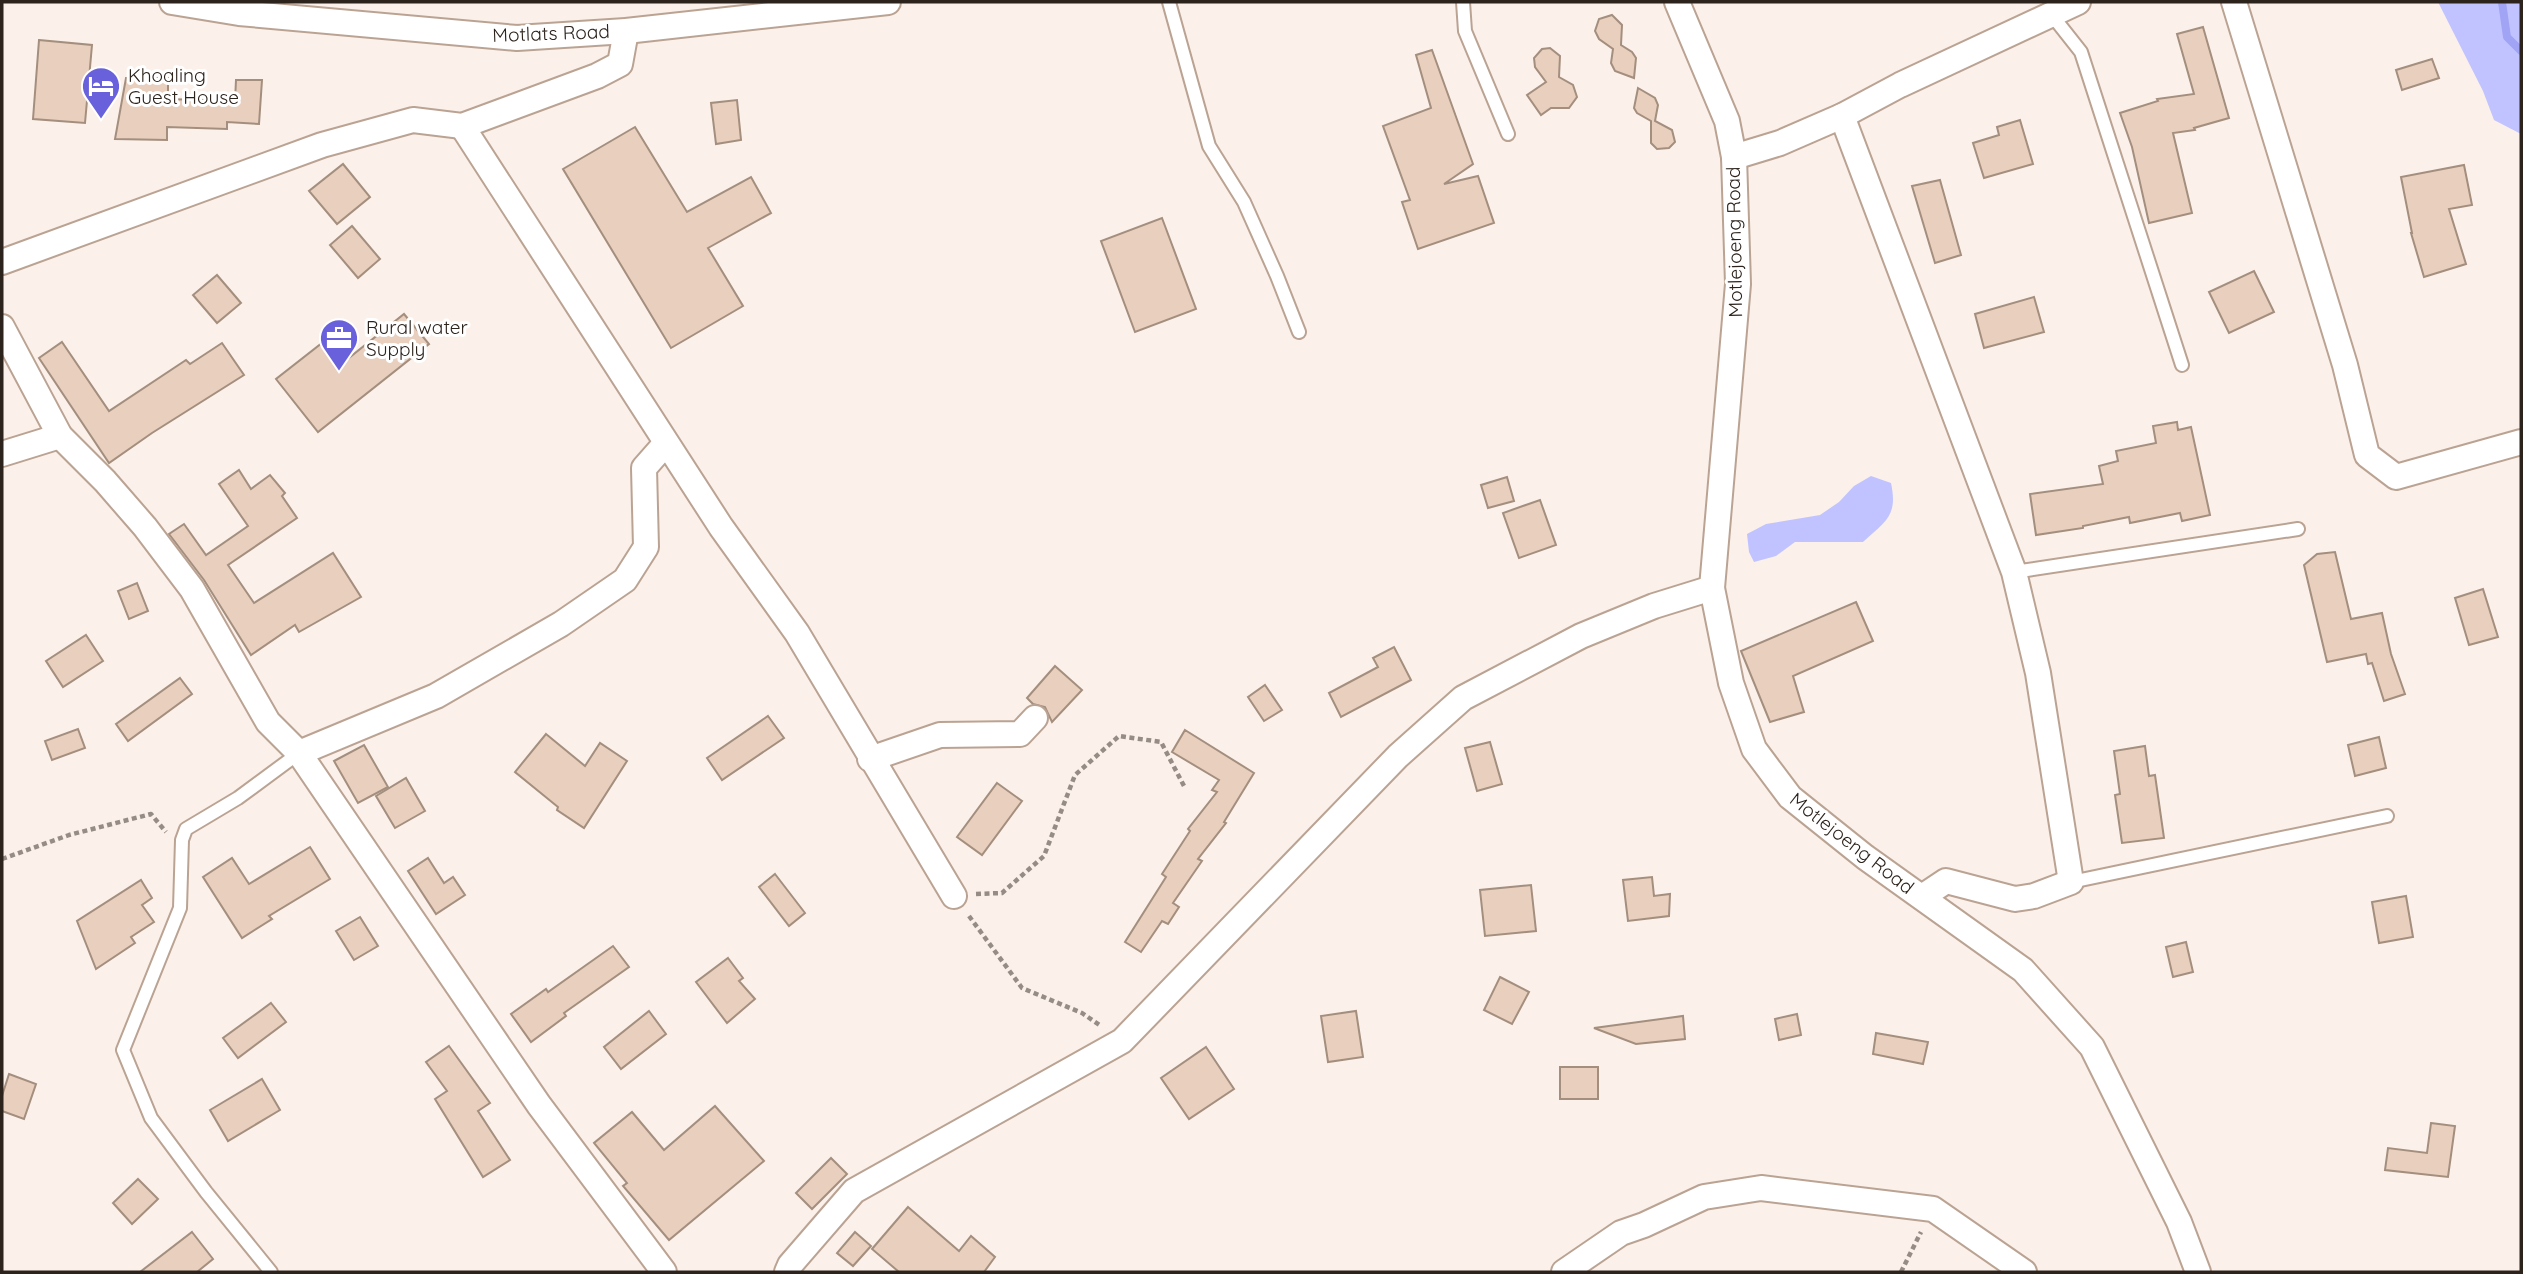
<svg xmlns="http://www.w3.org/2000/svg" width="2523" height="1274" font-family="Quicksand,sans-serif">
<rect width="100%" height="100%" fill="#fbf1ea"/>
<g fill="#c0c3ff">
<polygon points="2438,2 2521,2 2521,134 2494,120 2483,91"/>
<path d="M1871,476L1891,483C1898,516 1886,521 1863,542H1795L1776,556L1754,562L1749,552L1747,534L1766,524L1820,515L1839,502L1854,486Z"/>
</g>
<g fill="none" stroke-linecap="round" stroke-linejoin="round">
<polyline stroke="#a1a4f4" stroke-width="8" points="2502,2 2507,37 2521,51"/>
</g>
<g fill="#e8cfbe" stroke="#a48e7e" stroke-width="2">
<polygon points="1612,15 1622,25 1621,45 1632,52 1636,58 1634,78 1615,71 1611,63 1613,49 1599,39 1595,31 1599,19"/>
<polygon points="2203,27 2229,118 2194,128 2195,130 2173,133 2192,213 2149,223 2132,147 2120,113 2158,101 2157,99 2194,94 2177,34"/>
<polygon points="39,40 92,45 85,123 33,119"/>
<polygon points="1550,48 1560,56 1559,77 1573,85 1577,97 1569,108 1551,108 1541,115 1527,95 1546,82 1535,67 1534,58 1542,49"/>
<polygon points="1432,50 1473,164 1444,184 1478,176 1494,223 1418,249 1402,202 1410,200 1383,126 1431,108 1416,55"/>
<polygon points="2432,59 2439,78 2402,90 2396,70"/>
<polygon points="126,78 168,78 168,99 235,101 236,80 262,80 259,124 227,122 227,129 167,127 167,140 115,139"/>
<polygon points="1638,88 1655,98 1658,105 1655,121 1672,130 1675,142 1669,148 1657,149 1651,143 1651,121 1637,113 1634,108"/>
<polygon points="737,100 741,140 716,144 711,103"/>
<polygon points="2020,120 2033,164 1984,178 1973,143 1999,135 1997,127"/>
<polygon points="635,127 687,212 751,177 771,213 708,248 743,306 671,348 563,169"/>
<polygon points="343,164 370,197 337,224 309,191"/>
<polygon points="2464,165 2472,205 2449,209 2466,264 2424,277 2411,233 2412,233 2401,177"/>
<polygon points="1940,180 1961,255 1935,263 1912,186"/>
<polygon points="1162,218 1196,309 1135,332 1101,241"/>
<polygon points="352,226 380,259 358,278 330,245"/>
<polygon points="2254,271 2274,312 2229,333 2209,292"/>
<polygon points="217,275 241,303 217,323 193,295"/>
<polygon points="2034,297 2044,332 1984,348 1975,314"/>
<polygon points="404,314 429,344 318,432 276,379 322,343 340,365"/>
<polygon points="62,342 109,411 186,360 190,364 222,343 244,375 152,433 109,463 39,358"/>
<polygon points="2177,422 2178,430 2191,427 2210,515 2182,521 2180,513 2130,523 2129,517 2083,526 2083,528 2036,535 2030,494 2103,484 2099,466 2118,461 2116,451 2156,443 2153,426"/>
<polygon points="239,470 251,489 270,475 285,493 282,496 297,518 228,565 254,603 333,553 361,597 299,632 295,625 251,655 204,580 169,534 184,524 206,555 248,526 219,484"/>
<polygon points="1507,477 1514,501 1488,508 1481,485"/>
<polygon points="1540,500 1556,545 1519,558 1503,513"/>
<polygon points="2335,552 2351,619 2382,613 2391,654 2405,694 2384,701 2372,663 2368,664 2366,654 2327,662 2304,565 2317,554"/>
<polygon points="137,583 148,611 129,619 118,591"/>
<polygon points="2483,589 2498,637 2469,645 2455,598"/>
<polygon points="1856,602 1873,641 1793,676 1804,712 1770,722 1741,651"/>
<polygon points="86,635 103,661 63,687 46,661"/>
<polygon points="1394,647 1411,680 1341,717 1329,693 1378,667 1373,658"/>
<polygon points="1055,666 1082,690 1052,722 1045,707 1033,704 1027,698"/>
<polygon points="180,678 192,694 128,741 116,724"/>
<polygon points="1265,685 1282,710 1264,721 1248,697"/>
<polygon points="768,716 784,738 722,780 707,758"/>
<polygon points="78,729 85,748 52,760 45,741"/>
<polygon points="1185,730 1254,773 1224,822 1226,823 1198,859 1202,861 1173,903 1179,907 1168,924 1162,921 1141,952 1125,942 1166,877 1162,874 1190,831 1188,829 1217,792 1212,790 1219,780 1172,752"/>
<polygon points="546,734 585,766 600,743 627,761 584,828 557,810 558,807 515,772"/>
<polygon points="2379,737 2386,768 2355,776 2348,745"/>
<polygon points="1490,742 1502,784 1477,791 1465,748"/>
<polygon points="364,745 388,787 358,803 334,761"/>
<polygon points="2145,746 2149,776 2155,775 2164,838 2122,843 2115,795 2120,794 2114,751"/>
<polygon points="406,778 425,811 395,828 376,796"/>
<polygon points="997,783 1022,801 982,855 957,837"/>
<polygon points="310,847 330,879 269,916 272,919 242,938 203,877 232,858 249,884"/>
<polygon points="428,858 444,883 453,877 465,895 436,914 408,871"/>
<polygon points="775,874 805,913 789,926 759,887"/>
<polygon points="1652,877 1654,896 1670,894 1669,916 1628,921 1623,880"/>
<polygon points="141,880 152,898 142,905 154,922 131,937 135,943 96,969 77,921"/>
<polygon points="1531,885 1536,931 1485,936 1480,890"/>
<polygon points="2406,896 2413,937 2379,943 2372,902"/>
<polygon points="360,917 378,946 354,960 336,931"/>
<polygon points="2186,942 2193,972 2173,977 2166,947"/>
<polygon points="613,946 629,967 564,1013 566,1016 531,1042 511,1014 546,989 548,992"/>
<polygon points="728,958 743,978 739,981 755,999 727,1023 696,982"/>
<polygon points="1500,977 1529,992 1512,1024 1484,1010"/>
<polygon points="271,1003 286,1022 238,1058 223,1038"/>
<polygon points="649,1011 666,1034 621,1069 604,1047"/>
<polygon points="1356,1011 1363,1057 1328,1062 1321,1016"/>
<polygon points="1797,1014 1801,1035 1779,1040 1775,1019"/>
<polygon points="1683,1016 1685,1039 1636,1044 1594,1028"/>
<polygon points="1876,1033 1928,1042 1923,1064 1873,1054"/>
<polygon points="449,1046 490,1103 478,1111 510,1160 483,1177 435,1099 447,1091 426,1062"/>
<polygon points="1206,1047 1234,1089 1189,1119 1161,1078"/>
<rect x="1560" y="1067" width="38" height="32"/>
<polygon points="9,1074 36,1084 24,1119 2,1111 2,1096"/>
<polygon points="262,1079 280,1110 228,1141 210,1110"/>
<polygon points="715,1106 764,1161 669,1240 623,1186 627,1183 594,1143 632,1112 664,1150"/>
<polygon points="2431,1123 2455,1126 2448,1177 2385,1170 2388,1148 2427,1153"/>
<polygon points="831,1158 847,1174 812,1209 796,1193"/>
<polygon points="138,1179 158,1199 132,1224 113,1203"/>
<polygon points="908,1207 959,1251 971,1236 995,1257 984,1272 899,1272 872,1249"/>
<polygon points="192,1232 213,1259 197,1272 140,1272"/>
<polygon points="855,1232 871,1246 853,1266 837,1253"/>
</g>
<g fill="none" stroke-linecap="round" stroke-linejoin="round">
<g stroke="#bba393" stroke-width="16">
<g id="service">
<polyline points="1169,2 1209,146 1244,202 1277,276 1299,332"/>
<polyline points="1463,2 1465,31 1508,134"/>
<polyline points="2051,14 2081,52 2182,365"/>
<polyline points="2014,572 2298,529"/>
<polyline points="2071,882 2387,816"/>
<polyline points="271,1272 206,1192 151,1118 123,1050 180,908 182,840 186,829 238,798 299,753"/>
</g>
</g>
<g stroke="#bba393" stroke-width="28">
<g id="minor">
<polyline points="172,2 239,13 517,38 626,31 888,2"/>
<polyline points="1677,2 1727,121 1734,157 1738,284 1712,588 1731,683 1754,749 1790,797 1865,857 2023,970 2092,1047 2179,1222 2198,1272"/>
<polyline points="2234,2 2345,365 2367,455 2396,477 2521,442"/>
<polyline points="1842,116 2014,572 2038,673 2071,882 2034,896 2015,899 1946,881 1922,897"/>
<polyline points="462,126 721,527 797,633 954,896"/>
<polyline points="1734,157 1780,143 1842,116 1900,85 2078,2"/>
<polyline points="2,262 322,145 413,120 462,126 597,76 620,64 626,31"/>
<polyline points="2,327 60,436 105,481 145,527 192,589 268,722 299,753 539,1105 664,1272"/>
<polyline points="2,454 60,436"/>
<polyline points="299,753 436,696 561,624 625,580 646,547 644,468 666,443"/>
<polyline points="870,759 940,735 1020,734 1035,718"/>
<polyline points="787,1272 790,1265 854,1191 1122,1041 1398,756 1463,698 1581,636 1654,606 1712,588"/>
<polyline points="1564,1272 1621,1233 1644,1225 1704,1197 1761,1188 1933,1209 2024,1272"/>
</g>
</g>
<g stroke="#958c85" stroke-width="4.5" stroke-dasharray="5 3.5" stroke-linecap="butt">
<polyline points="2,859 69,835 151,814 166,832"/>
<polyline points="976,894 1002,893 1044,856 1075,775 1119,736 1161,742 1184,786"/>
<polyline points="969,916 1022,988 1082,1013 1101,1026"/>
<polyline points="1901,1272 1921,1232"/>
</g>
<use href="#service" stroke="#fff" stroke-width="12"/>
<use href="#minor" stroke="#fff" stroke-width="24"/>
</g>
<defs>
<g id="hotel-pin" transform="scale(2.0125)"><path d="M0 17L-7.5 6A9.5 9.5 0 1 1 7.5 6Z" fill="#6961db" stroke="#fff"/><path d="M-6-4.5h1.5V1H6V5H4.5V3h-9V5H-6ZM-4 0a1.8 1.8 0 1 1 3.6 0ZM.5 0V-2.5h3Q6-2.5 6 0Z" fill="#fff"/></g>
<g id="office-pin" transform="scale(2.0125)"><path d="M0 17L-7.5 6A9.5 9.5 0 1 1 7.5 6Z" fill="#6961db" stroke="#fff"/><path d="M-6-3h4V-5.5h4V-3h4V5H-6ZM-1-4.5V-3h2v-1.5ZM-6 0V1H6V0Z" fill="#fff"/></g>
</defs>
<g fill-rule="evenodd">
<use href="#hotel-pin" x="101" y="86"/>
<use href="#office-pin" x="339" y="338"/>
</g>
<g text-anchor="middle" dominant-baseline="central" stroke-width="6" stroke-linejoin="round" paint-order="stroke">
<g font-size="19" fill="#2c231c" stroke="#fff">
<text transform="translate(551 33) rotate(-2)">Motlats Road</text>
<text transform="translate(1734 242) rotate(-91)">Motlejoeng Road</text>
<text transform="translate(1852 843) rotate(38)">Motlejoeng Road</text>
</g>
<g font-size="19" fill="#2c231c" stroke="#fff" text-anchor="start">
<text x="128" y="75">Khoaling<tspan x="128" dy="22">Guest House</tspan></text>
<text x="366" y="327">Rural water<tspan x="366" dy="22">Supply</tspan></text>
</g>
</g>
<rect width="2523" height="1274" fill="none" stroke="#2c231c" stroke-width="7"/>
</svg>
